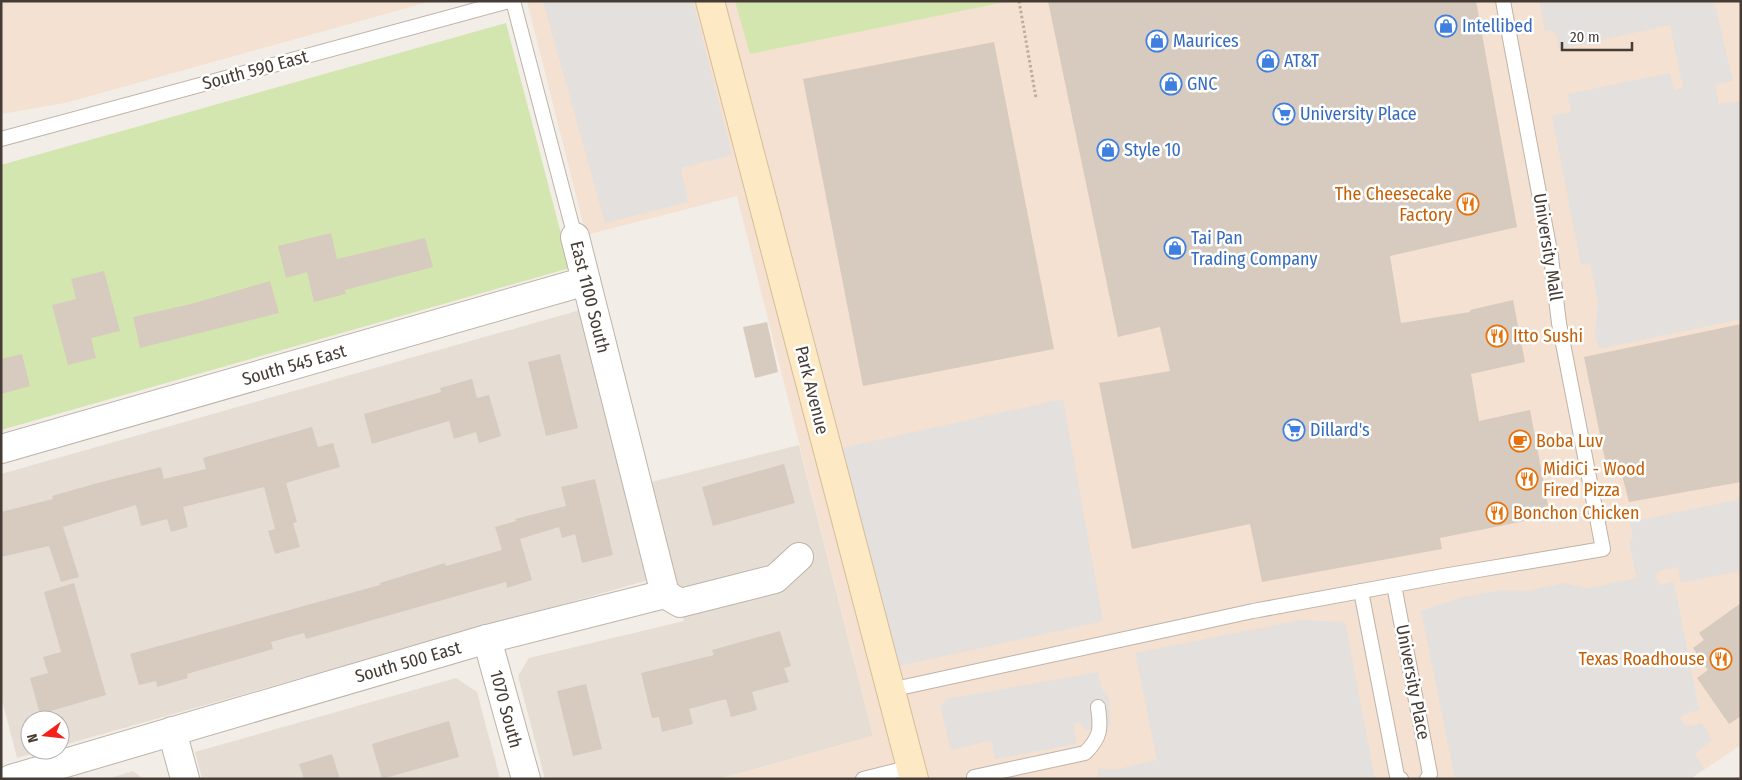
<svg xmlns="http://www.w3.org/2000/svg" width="1742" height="780" font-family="'Fira Sans Condensed',sans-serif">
<rect width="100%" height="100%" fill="#f2ede6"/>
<g fill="#e6ded4">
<polygon points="580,310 649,580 60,746 60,720 30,720 30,750 45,750 17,758 1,696 1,474"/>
<polygon points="799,445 873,736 719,779 545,779 518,676 529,658 684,621 647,483"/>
<polygon points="456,678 477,692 500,779 202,779 195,752"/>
<polygon points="133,771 143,779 107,779"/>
</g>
<g fill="#f4e1d1">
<polygon points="1,1 432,1 65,103 1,114"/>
<polygon points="527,1 1741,1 1741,745 1690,779 719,779 873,736 737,196 586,235"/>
</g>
<g fill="#d4e6af">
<polygon points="735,1 1010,1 750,54"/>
<polygon points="506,23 570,268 1,430 1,165"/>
</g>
<g fill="#e3e0de">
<polygon points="543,1 693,1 732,155 681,168 688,202 605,223"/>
<polygon points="1539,1 1714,1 1733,81 1715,85 1719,104 1741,101 1741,319 1599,349 1595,333 1598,301 1590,264 1581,265 1552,116 1571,112 1567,94 1670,73 1674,90 1683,88 1670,25 1559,49 1556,34 1550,30 1545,31"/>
<polygon points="1063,399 1103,621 894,667 842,448"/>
<polygon points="1741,499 1741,571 1681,583 1678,567 1662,570 1657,573 1656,578 1660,585 1674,582 1699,710 1684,714 1680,719 1683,724 1689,726 1702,723 1712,740 1695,754 1704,769 1690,779 1455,779 1421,611 1463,597 1501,590 1527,591 1564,583 1587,588 1637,578 1629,542 1633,538 1630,522"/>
<polygon points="1302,620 1345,622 1375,779 1097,779 1098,768 1114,770 1157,760 1135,653"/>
<polygon points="1098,672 1102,690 1108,694 1111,726 1086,730 1079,722 1074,723 1076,744 995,759 992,743 989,741 951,750 940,706 947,699"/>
</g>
<g fill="#d7cabe">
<polygon points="1048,1 1476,1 1517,227 1390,256 1401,323 1470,312 1470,310 1513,300 1525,362 1471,374 1479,421 1530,410 1550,516 1440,538 1442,549 1262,582 1250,524 1132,549 1099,383 1170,371 1160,327 1118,337"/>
<polygon points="994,42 1054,349 863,386 803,79"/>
<polygon points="331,233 337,259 425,238 433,267 345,290 346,294 314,302 307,272 286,278 278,246"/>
<polygon points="104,271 120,331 91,338 96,358 68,365 52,305 76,299 71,279"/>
<polygon points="270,281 279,313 140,348 133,317 191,304"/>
<polygon points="767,322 778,372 755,378 743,327"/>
<polygon points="1741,324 1741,482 1629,502 1621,471 1608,474 1584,357"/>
<polygon points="22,354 30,386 1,394 1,359"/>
<polygon points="560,354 578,428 546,436 528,362"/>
<polygon points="472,379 477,398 489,395 501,436 479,443 476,432 454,439 449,421 372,444 364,414 441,392 440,388"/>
<polygon points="312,427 318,447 333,443 340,467 286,483 297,522 293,523 300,547 275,554 268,531 275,529 264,487 183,507 188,527 171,532 167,519 141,526 136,505 63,527 79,577 61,582 49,546 1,557 1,512 53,499 52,496 101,482 161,467 164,479 206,469 203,458"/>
<polygon points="784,464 795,503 713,526 702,487"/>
<polygon points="595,479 613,555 582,563 575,534 562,538 559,527 520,539 532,580 507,588 506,582 306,639 304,633 271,642 273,649 187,674 188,678 157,687 156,681 139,685 130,654 380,585 380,583 445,563 446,566 502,550 495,527 516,521 515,519 566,506 561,487"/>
<polygon points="74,583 106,695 40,714 30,678 48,673 43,657 61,652 44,592"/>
<polygon points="1741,603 1741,716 1729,724 1697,678 1708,670 1693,648 1704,640 1699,633"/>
<polygon points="780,631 791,666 784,668 789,682 752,692 757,710 731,717 726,699 689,709 693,724 662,732 659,717 652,718 641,673 714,655 712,650"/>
<polygon points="586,684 602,749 573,756 557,691"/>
<polygon points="449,721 459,757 382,779 372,744"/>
<polygon points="332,754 340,779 304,779 299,764"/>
</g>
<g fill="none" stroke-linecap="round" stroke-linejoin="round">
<g stroke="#beb3a8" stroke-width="16">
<g id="lane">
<polyline points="513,1 575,237"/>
<polyline points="1,139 509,1"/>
<polyline points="1394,585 1430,774 1427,779"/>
<polyline points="1361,591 1397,776 1401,779"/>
<polyline points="890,690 1253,611 1443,576 1603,549 1559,323 1551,257 1503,1"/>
<path d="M974,777L1085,753C1101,737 1101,729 1098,707"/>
<polyline points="863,779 911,767"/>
</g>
</g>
<g stroke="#beb3a8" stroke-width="30">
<g id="street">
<polyline points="575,237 665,594"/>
<polyline points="1,449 586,281"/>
<polyline points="487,639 526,779"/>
<polyline points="172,731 185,779"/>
<polyline points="11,779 487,639 665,594 680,603 775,579 799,557"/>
</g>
</g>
<g stroke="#d5bd98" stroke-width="30">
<polyline id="secondary" points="710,1 914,779"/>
</g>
<polyline stroke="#bfad9a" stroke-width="3" stroke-dasharray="2.5 2.5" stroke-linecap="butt" points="1019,1 1036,98"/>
<use href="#lane" stroke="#fff" stroke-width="14"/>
<use href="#street" stroke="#fff" stroke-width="28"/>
<use href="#secondary" stroke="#fde9c4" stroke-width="28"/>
</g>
<defs>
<g id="shop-ring" transform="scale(1.125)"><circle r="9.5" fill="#fff" stroke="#3f7fe0" stroke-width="1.5"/><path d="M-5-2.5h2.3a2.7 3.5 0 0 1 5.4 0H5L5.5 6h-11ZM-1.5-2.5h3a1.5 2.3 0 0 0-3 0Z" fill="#3f7fe0"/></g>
<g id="supermarket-ring" transform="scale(1.125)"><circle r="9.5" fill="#fff" stroke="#3f7fe0" stroke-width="1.5"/><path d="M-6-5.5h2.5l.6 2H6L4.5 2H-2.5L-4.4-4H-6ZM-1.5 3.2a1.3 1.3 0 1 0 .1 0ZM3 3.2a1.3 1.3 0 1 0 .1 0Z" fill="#3f7fe0"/></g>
<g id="restaurant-ring" transform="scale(1.125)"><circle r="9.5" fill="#fff" stroke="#e8710a" stroke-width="1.5"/><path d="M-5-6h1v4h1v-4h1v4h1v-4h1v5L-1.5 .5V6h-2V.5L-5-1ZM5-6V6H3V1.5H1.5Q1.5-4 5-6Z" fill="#e8710a"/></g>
<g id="cafe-ring" transform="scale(1.125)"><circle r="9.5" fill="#fff" stroke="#e8710a" stroke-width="1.5"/><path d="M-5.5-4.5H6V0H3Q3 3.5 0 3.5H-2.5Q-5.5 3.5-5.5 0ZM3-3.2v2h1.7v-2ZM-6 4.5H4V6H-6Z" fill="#e8710a"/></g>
</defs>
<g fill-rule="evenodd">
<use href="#shop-ring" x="1446" y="26"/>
<use href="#shop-ring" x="1157" y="41"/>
<use href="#shop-ring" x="1268" y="61"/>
<use href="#shop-ring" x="1171" y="84"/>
<use href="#supermarket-ring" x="1284" y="114"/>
<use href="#shop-ring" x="1108" y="150"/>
<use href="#restaurant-ring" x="1468" y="204"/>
<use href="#shop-ring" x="1175" y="248"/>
<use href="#restaurant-ring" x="1497" y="336"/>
<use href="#supermarket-ring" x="1294" y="430"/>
<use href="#cafe-ring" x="1520" y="441"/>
<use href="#restaurant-ring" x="1527" y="479"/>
<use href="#restaurant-ring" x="1497" y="513"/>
<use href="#restaurant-ring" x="1721" y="659"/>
</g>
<g text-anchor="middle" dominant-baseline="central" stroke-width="5" stroke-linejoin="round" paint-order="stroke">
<g font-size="18" fill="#366cbe" stroke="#fff" text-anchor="start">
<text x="1462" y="26">Intellibed</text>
<text x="1173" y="41">Maurices</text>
<text x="1284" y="61">AT&amp;T</text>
<text x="1187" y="84">GNC</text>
<text x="1300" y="114">University Place</text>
<text x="1124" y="150">Style 10</text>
<text x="1191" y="238">Tai Pan<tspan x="1191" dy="21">Trading Company</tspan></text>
<text x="1310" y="430">Dillard's</text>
</g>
<g font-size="18" fill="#453d35" stroke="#fff">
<text transform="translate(255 70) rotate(-15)">South 590 East</text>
<text transform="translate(1548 247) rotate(81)">University Mall</text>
<text transform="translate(590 297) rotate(76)">East 1100 South</text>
<text transform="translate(294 365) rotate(-16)">South 545 East</text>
<text transform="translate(812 390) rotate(76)">Park Avenue</text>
<text transform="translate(408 662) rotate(-16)">South 500 East</text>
<text transform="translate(1413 682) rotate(79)">University Place</text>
<text transform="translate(506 709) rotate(75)">1070 South</text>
</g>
<g font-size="18" fill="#c56008" stroke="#fff" text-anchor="start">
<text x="1452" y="194" text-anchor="end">The Cheesecake<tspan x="1452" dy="21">Factory</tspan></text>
<text x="1513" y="336">Itto Sushi</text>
<text x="1536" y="441">Boba Luv</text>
<text x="1543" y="469">MidiCi - Wood<tspan x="1543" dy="21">Fired Pizza</tspan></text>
<text x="1513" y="513">Bonchon Chicken</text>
<text x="1705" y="659" text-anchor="end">Texas Roadhouse</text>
</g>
</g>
<rect width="1742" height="780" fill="none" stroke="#453d35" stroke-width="5"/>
<g transform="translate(45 735) rotate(255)"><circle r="24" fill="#ffffff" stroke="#b5b1ae"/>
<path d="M0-4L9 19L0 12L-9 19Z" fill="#f61f19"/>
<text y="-8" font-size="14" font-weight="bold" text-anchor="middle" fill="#453d35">N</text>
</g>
<path d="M1562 42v8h70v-8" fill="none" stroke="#453d35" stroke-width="2.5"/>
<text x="1570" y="42" font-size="15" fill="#453d35" stroke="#ffffff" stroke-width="4" paint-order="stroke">20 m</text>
</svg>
